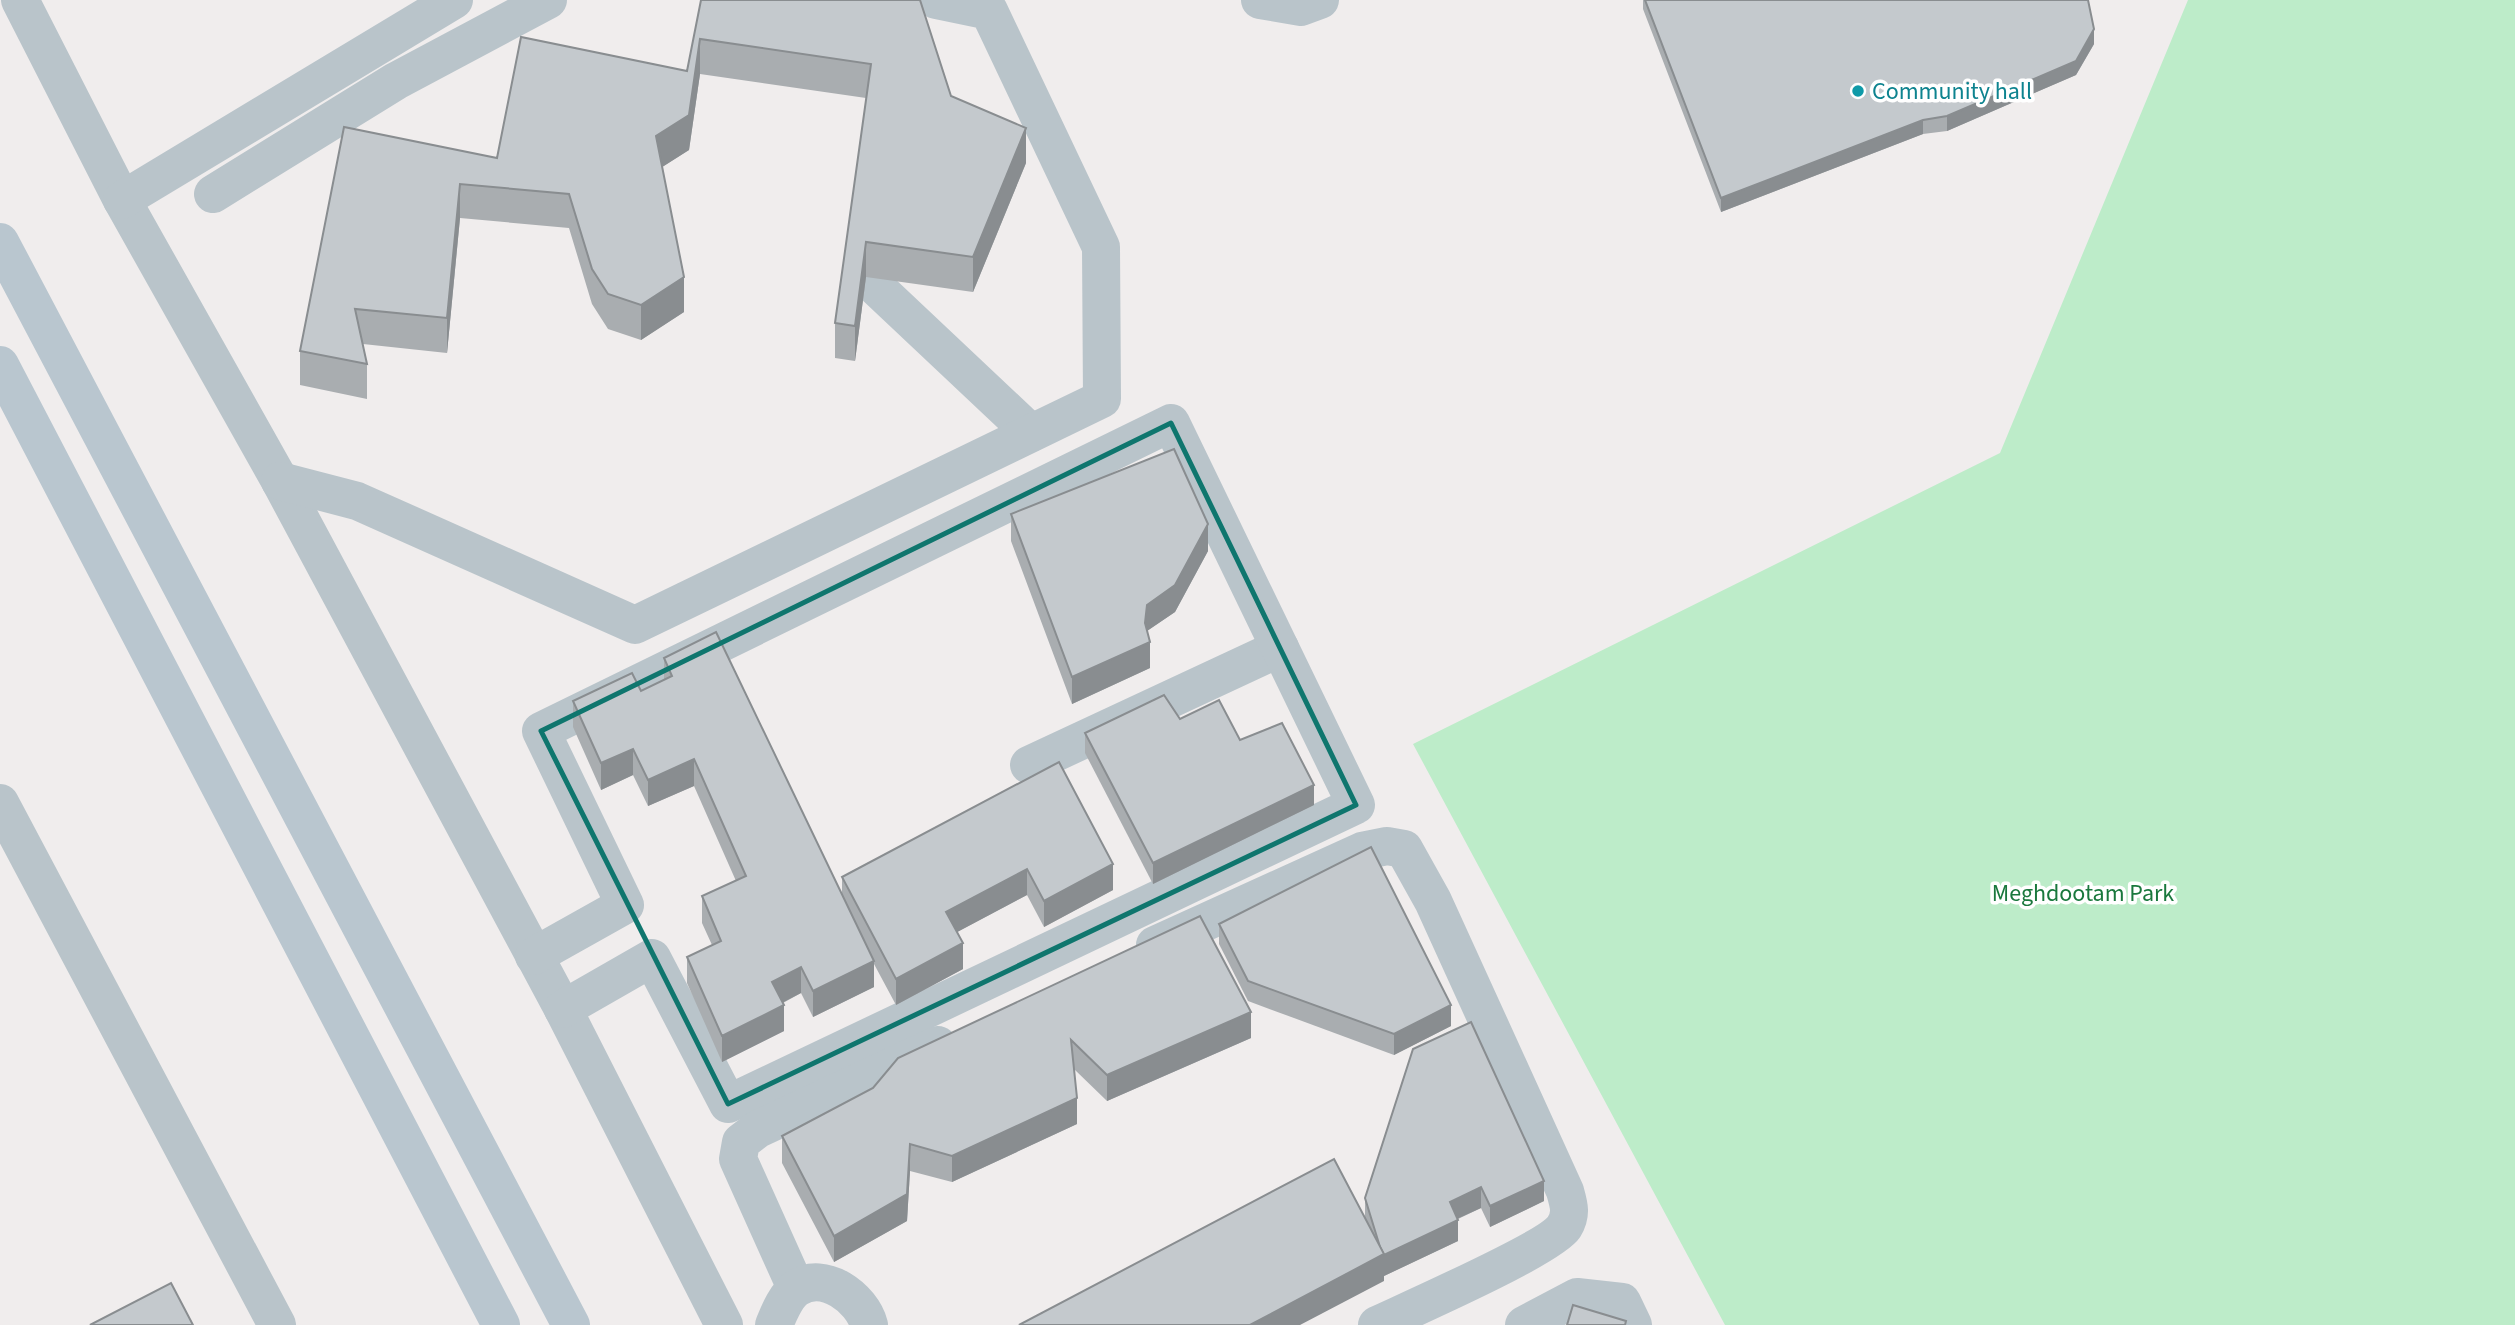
<svg xmlns="http://www.w3.org/2000/svg" width="2515" height="1325" font-family="'Source Sans 3',sans-serif">
<rect width="100%" height="100%" fill="#f0eded"/>
<polygon fill="#bdecc9" points="2188,0 2515,0 2515,1325 1725,1325 1413,744 2000,453"/>
<g fill="none" stroke-linecap="round" stroke-linejoin="round">
<g stroke="#b9c4ca" stroke-width="38">
<polyline points="20,0 122,200 280,481 563,1009 724,1325"/>
<polyline points="1260,0 1301,7 1320,0"/>
<polyline points="213,194 396,81 548,0"/>
<polyline points="122,200 454,0"/>
<polyline points="875,286 1031,433"/>
<polyline points="280,481 357,501 635,625 1102,399 1101,247 989,11 936,0"/>
<polyline points="1029,765 1280,648"/>
<polyline points="0,803 277,1325"/>
<path d="M1155,945L1362,851L1387,846L1404,849L1433,901L1565,1191C1569,1205 1572,1214 1564,1227C1550,1248 1409,1310 1377,1325"/>
<polyline points="534,956 625,905 541,731 1171,423 1356,805 728,1104 652,958 563,1009"/>
<polyline points="796,1288 738,1159 741,1142 758,1129 938,1045"/>
<path d="M774,1325C779,1313 786,1295 797,1288C824,1270 862,1298 869,1325"/>
<polyline points="1524,1325 1577,1297 1622,1302 1633,1325"/>
</g>
<g stroke="#b9c6cf" stroke-width="38">
<polyline points="0,242 571,1325"/>
<polyline points="0,365 501,1325"/>
</g>
</g>
<g fill="#a9adb0">
<polygon points="701,0 920,0 951,96 1026,163 973,292 866,277 855,361 835,358 835,323 866,98 700,74 689,150 662,167 684,312 641,340 608,329 592,304 569,228 460,218 447,353 363,344 367,364 367,399 300,385 300,351 344,127 497,158 687,71"/>
<polygon points="1643,0 2088,0 2094,44 2076,75 1947,131 1923,134 1721,212 1643,9"/>
<polygon points="1011,514 1208,551 1175,612 1147,631 1150,668 1072,704 1011,541"/>
<polygon points="664,658 842,895 842,877 1059,762 1113,890 1044,927 1027,895 957,932 963,969 896,1005 874,964 874,987 813,1017 801,993 783,1003 784,1031 722,1062 687,983 687,957 712,945 702,923 702,896 736,881 694,786 648,806 633,775 601,790 573,727 573,701 641,691 664,680"/>
<polygon points="1180,719 1240,740 1314,805 1153,884 1085,753 1085,733"/>
<polygon points="1200,916 1251,1038 1107,1101 1074,1069 1077,1124 952,1182 910,1171 907,1221 834,1262 782,1163 782,1136"/>
<polygon points="1219,924 1451,1026 1394,1055 1248,1001 1219,944"/>
<polygon points="1413,1049 1544,1201 1490,1227 1481,1208 1458,1219 1458,1241 1384,1276 1384,1281 1365,1218 1365,1198"/>
</g>
<g fill="#898d90">
<polygon points="2094,29 2094,44 2076,75 1947,131 1947,116"/>
<polygon points="700,39 700,74 689,150 656,171 656,136 689,115"/>
<polygon points="1923,120 1923,134 1721,212 1721,198"/>
<polygon points="1026,128 1026,163 973,292 973,257"/>
<polygon points="460,184 460,218 447,353 447,318"/>
<polygon points="866,242 866,277 855,361 855,326"/>
<polygon points="684,277 684,312 641,340 641,305"/>
<polygon points="1208,524 1208,551 1175,612 1147,631 1150,642 1150,668 1072,704 1072,677 1145,623 1147,605"/>
<polygon points="633,749 633,775 601,790 601,763"/>
<polygon points="694,759 694,786 648,806 648,780"/>
<polygon points="1314,785 1314,805 1153,884 1153,863"/>
<polygon points="1113,864 1113,890 1044,927 1044,901"/>
<polygon points="1027,869 1027,895 946,938 946,912"/>
<polygon points="963,943 963,969 896,1005 896,979"/>
<polygon points="874,961 874,987 813,1017 813,991"/>
<polygon points="801,967 801,993 772,1008 772,982"/>
<polygon points="784,1005 784,1031 722,1062 722,1036"/>
<polygon points="1451,1005 1451,1026 1394,1055 1394,1034"/>
<polygon points="1251,1012 1251,1038 1107,1101 1107,1075"/>
<polygon points="1077,1098 1077,1124 952,1182 952,1156"/>
<polygon points="910,1144 910,1171 907,1221 834,1262 834,1236"/>
<polygon points="1544,1181 1544,1201 1490,1227 1490,1206"/>
<polygon points="1481,1187 1481,1208 1450,1222 1450,1202"/>
<polygon points="1458,1220 1458,1241 1384,1276 1384,1281 1300,1325 1250,1325 1384,1254"/>
</g>
<g fill="#c4c9cd" stroke="#898d90" stroke-width="2">
<polygon points="701,0 920,0 951,96 1026,128 973,257 866,242 855,326 835,323 871,64 700,39 689,115 656,136 684,277 641,305 608,294 592,269 569,194 460,184 447,318 355,309 367,364 300,351 344,127 497,158 521,37 687,71"/>
<polygon points="1645,0 2088,0 2094,29 2076,61 1947,116 1923,120 1721,198"/>
<polygon points="1174,449 1208,524 1175,585 1147,605 1145,623 1150,642 1072,677 1011,514"/>
<polygon points="716,632 874,961 813,991 801,967 772,982 784,1005 722,1036 687,957 721,941 702,896 746,876 694,759 648,780 633,749 601,763 573,701 632,673 641,691 672,676 664,658"/>
<polygon points="1164,695 1180,719 1219,700 1240,740 1282,723 1314,785 1153,863 1085,733"/>
<polygon points="1059,762 1113,864 1044,901 1027,869 946,912 963,943 896,979 842,877"/>
<polygon points="1371,847 1451,1005 1394,1034 1248,981 1219,924"/>
<polygon points="1200,916 1251,1012 1107,1075 1071,1040 1077,1098 952,1156 910,1144 907,1194 834,1236 782,1136 873,1088 898,1058"/>
<polygon points="1471,1022 1544,1181 1490,1206 1481,1187 1450,1202 1458,1220 1384,1255 1380,1247 1365,1198 1413,1049"/>
<polygon points="1334,1159 1384,1254 1250,1325 1019,1325"/>
<polygon points="171,1283 193,1325 90,1325"/>
<polygon points="1573,1305 1626,1321 1625,1325 1567,1325"/>
</g>
<path fill="none" stroke="#0f766e" stroke-width="5" stroke-linejoin="round" d="M1171,423L1356,805L728,1104L541,731Z"/>
<circle fill="#0f9aa8" stroke="#fff" stroke-width="2.5" cx="1858" cy="91" r="7"/>
<g text-anchor="middle" dominant-baseline="central" stroke-width="7" stroke-linejoin="round" paint-order="stroke">
<g font-size="24" fill="#0d838f" stroke="#fff" text-anchor="start">
<text x="1872" y="91">Community hall</text>
</g>
<g font-size="24" fill="#1a783d" stroke="#fff">
<text x="2083" y="893">Meghdootam Park</text>
</g>
</g>
</svg>
